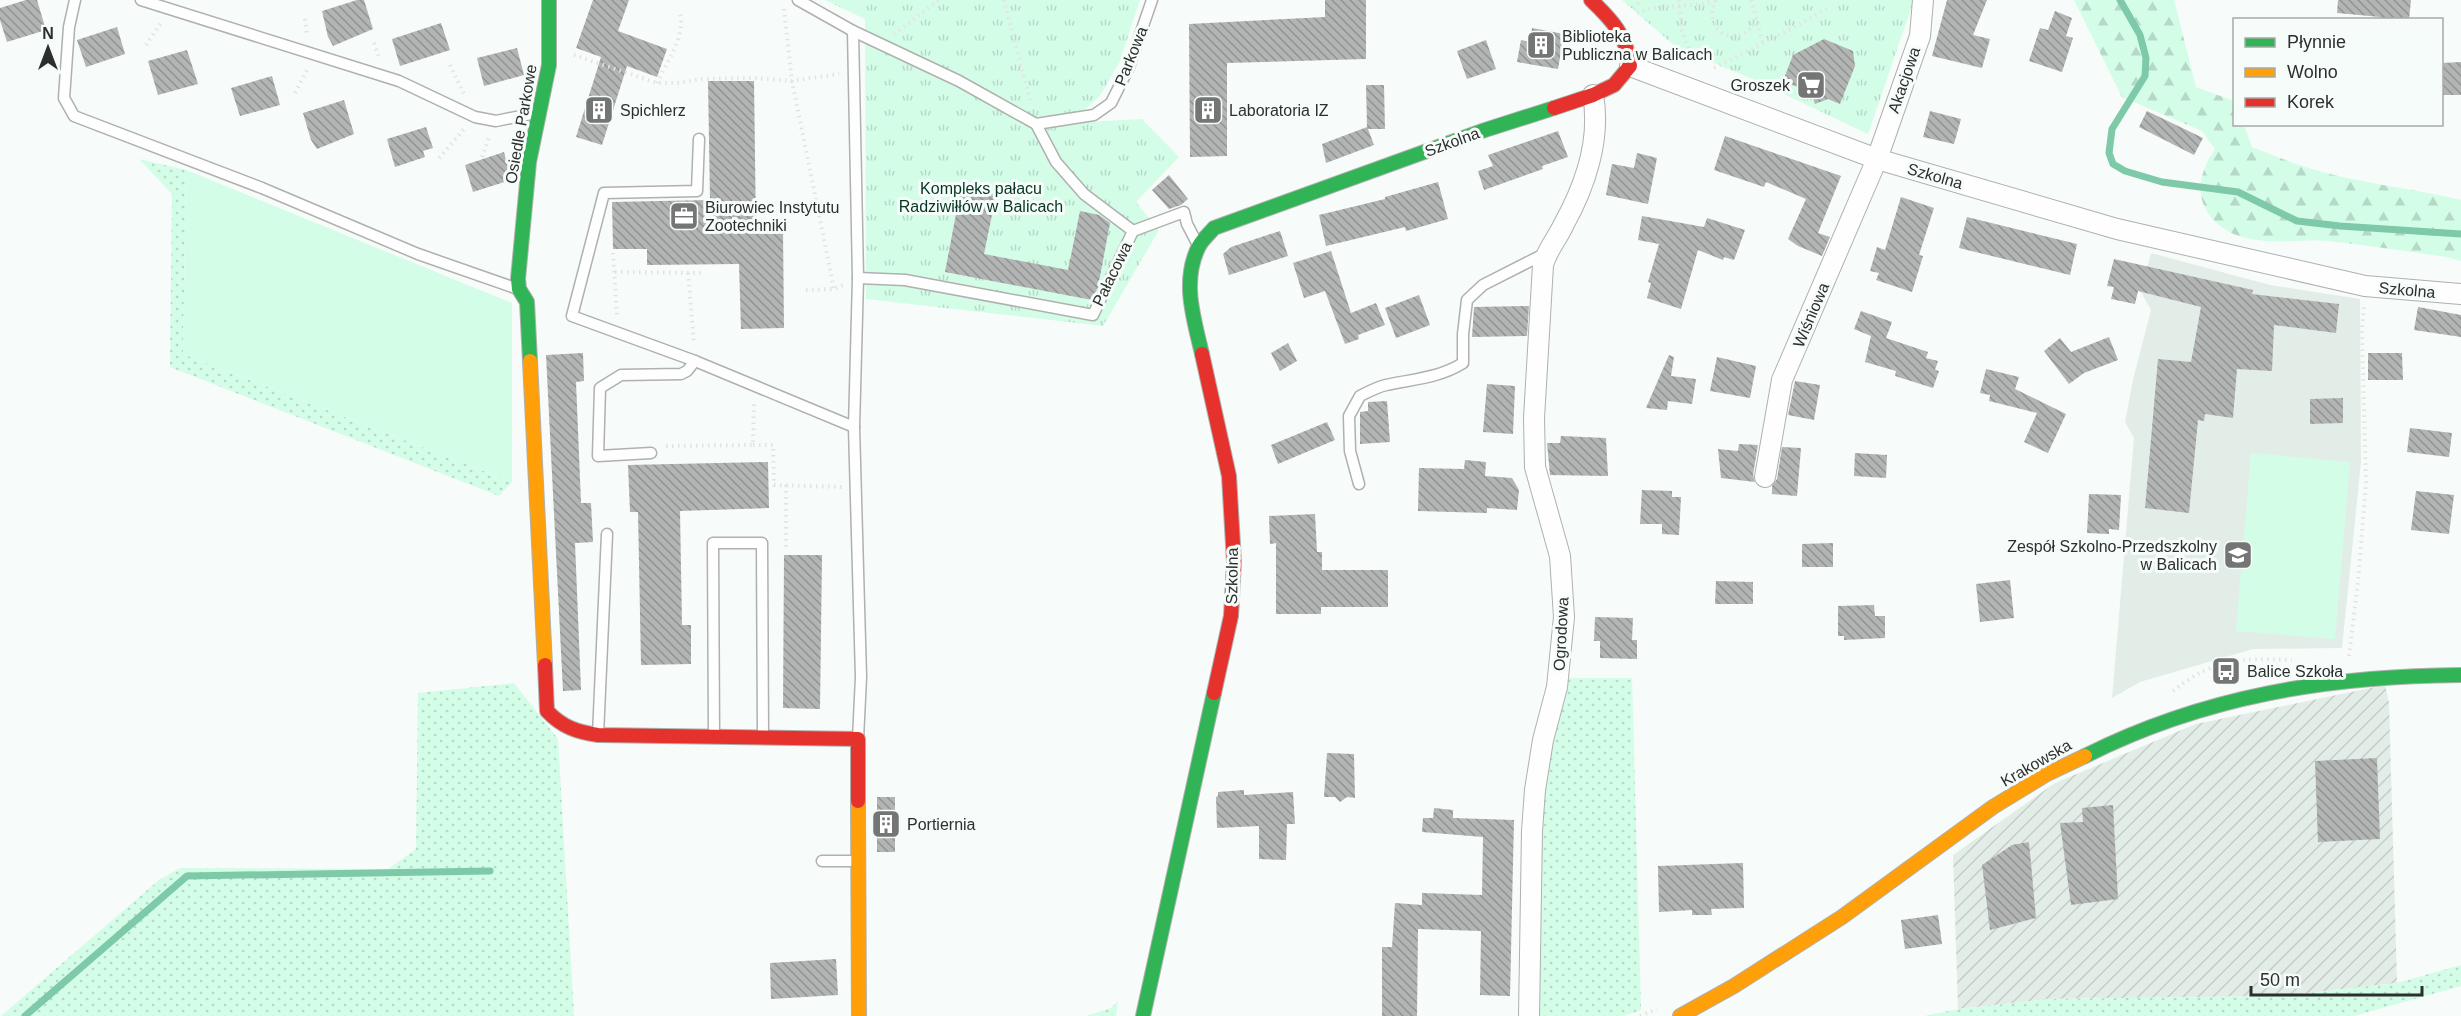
<svg xmlns="http://www.w3.org/2000/svg" width="2461" height="1016" font-family="Arial,sans-serif">
<defs>
<pattern id="industrial-furrows" width="10" height="10" patternUnits="userSpaceOnUse" patternTransform="scale(1.5)"><rect width="10" height="10" fill="#e3ede8"/><path d="M-1 1l2-2M0 10L10 0M9 11l2-2" fill="none" stroke="#c3ccc7"/></pattern>
<pattern id="grass-dots" width="8" height="8" patternUnits="userSpaceOnUse" patternTransform="scale(1.5)"><rect width="8" height="8" fill="#d4fde8"/><path d="M2 2h.1M6 6h.1" fill="none" stroke="#b6d9c7" stroke-width="1.8" stroke-linecap="round"/></pattern>
<pattern id="forest-firs" width="22" height="20" patternUnits="userSpaceOnUse" patternTransform="scale(1.5)"><rect width="22" height="20" fill="#d4fde8"/><path d="M5 1l3.5 6h-7zM16 11l3.5 6h-7z" fill="#b6d9c7"/></pattern>
<pattern id="park-tufts" width="24" height="20" patternUnits="userSpaceOnUse" patternTransform="scale(1.5)"><rect width="24" height="20" fill="#d4fde8"/><path d="M3 7l-1-3M5 7V3M7 7l1-3M15 17l-1-3M17 17v-4M19 17l1-3" fill="none" stroke="#b6d9c7"/></pattern>
<pattern id="building-back-hatch" width="6" height="6" patternUnits="userSpaceOnUse" patternTransform="scale(1.5)"><rect width="6" height="6" fill="#b3b5b4"/><path d="M-1 5l2 2M0 0l6 6M5-1l2 2" fill="none" stroke="#929493"/></pattern>
</defs>
<rect width="100%" height="100%" fill="#f7fbf9"/>
<polygon fill="#e3ede8" points="2151,253 2270,285 2360,299 2361,462 2342,648 2253,649 2140,682 2112,698 2134,438 2125,422 2133,380 2151,310 2141,292"/>
<polygon fill="url(#industrial-furrows)" points="2385,685 2389,703 2397,983 2281,996 2049,999 1958,1009 1953,855 2055,783 2196,724"/>
<g fill="url(#grass-dots)">
<polygon points="139,159 186,170 183,354 512,482 499,496 170,367 172,194"/>
<polygon points="1569,678 1632,678 1641,1010 1624,1016 1533,1016 1540,803 1551,738"/>
<polygon points="514,683 558,739 574,1016 1,1016 159,880 180,868 388,869 416,849 418,693"/>
<polygon points="2461,965 2461,986 2354,1016 1924,1016 1958,1009 2049,999 2281,996 2397,983"/>
<polygon points="1118,1001 1116,1016 1086,1016 1111,1008"/>
</g>
<path fill="url(#forest-firs)" d="M2074,0H2174L2196,87L2234,101V124L2244,125L2252,147C2270,154 2289,162 2308,168C2358,183 2410,188 2461,200V261L2447,257C2408,252 2368,245 2328,241C2303,239 2276,244 2250,239C2214,232 2189,202 2206,165C2208,159 2212,154 2215,149L2202,131L2122,97Z"/>
<g fill="url(#park-tufts)">
<polygon points="825,0 1140,0 1120,61 1100,96 1069,123 1142,119 1179,157 1136,202 1159,230 1103,326 866,299 865,19"/>
<polygon points="1622,0 1914,0 1868,134 1748,77 1677,48"/>
</g>
<g fill="#d4fde8">
<polygon points="186,170 512,303 512,482 183,354"/>
<polygon points="2251,453 2350,462 2335,639 2236,631"/>
</g>
<g fill="none" stroke-linecap="round" stroke-linejoin="round">
<g stroke="#7ec9a8" stroke-width="7">
<polyline points="2120,0 2140,35 2146,58 2145,76 2112,129 2109,153 2113,164 2125,171 2162,182 2238,192 2297,221 2340,226 2461,234"/>
<polyline points="25,1016 187,876 490,871"/>
</g>
</g>
<g fill="url(#building-back-hatch)">
<polygon points="26,0 37,0 46,30 7,42 0,20 0,8"/>
<polygon points="357,0 364,0 373,29 333,46 328,37 322,11"/>
<polygon points="593,0 629,0 618,31 667,49 657,77 627,66 602,145 576,137 601,57 576,48"/>
<polygon points="1325,0 1366,0 1366,59 1227,63 1227,156 1190,157 1189,24 1325,17"/>
<polygon points="1947,0 1987,0 1973,35 1990,39 1982,68 1932,56"/>
<polygon points="2338,0 2411,0 2409,20 2379,20 2380,17 2337,13"/>
<polygon points="2055,11 2072,18 2066,36 2073,38 2062,72 2029,61 2040,28 2048,30"/>
<polygon points="441,23 450,50 400,66 392,39"/>
<polygon points="117,27 125,54 86,67 77,40"/>
<polygon points="1532,28 1564,34 1558,69 1517,62 1521,40 1530,42"/>
<polygon points="1824,39 1853,51 1855,66 1840,104 1828,99 1815,104 1811,92 1783,81 1793,55"/>
<polygon points="1486,40 1496,69 1467,79 1457,51"/>
<polygon points="517,48 524,75 484,86 477,58"/>
<polygon points="187,50 198,84 158,95 148,61"/>
<polygon points="2461,62 2461,95 2442,95 2442,63"/>
<polygon points="272,76 280,105 240,116 231,88"/>
<polygon points="708,81 754,81 756,230 783,230 784,328 741,329 739,264 647,265 647,249 613,249 612,202 710,200"/>
<polygon points="1366,85 1384,85 1385,129 1368,129 1374,145 1326,163 1322,144 1367,127"/>
<polygon points="344,100 354,134 317,149 311,140 303,113"/>
<polygon points="1930,111 1961,119 1954,144 1923,137"/>
<polygon points="2147,111 2203,138 2194,155 2139,127"/>
<polygon points="426,127 433,148 423,151 425,157 395,167 387,139"/>
<polygon points="1558,131 1568,157 1542,166 1543,169 1484,190 1478,171 1493,166 1488,155"/>
<polygon points="1725,136 1841,176 1818,233 1830,237 1822,256 1798,246 1788,239 1806,199 1766,182 1764,187 1714,170"/>
<polygon points="504,152 511,180 473,192 465,165"/>
<polygon points="1637,153 1657,158 1648,204 1606,195 1612,164 1634,168"/>
<polygon points="1169,175 1188,199 1181,205 1169,209 1152,190"/>
<polygon points="1438,182 1448,219 1406,231 1405,227 1326,246 1319,215 1385,199 1385,197"/>
<polygon points="961,188 996,195 984,254 1068,270 1080,211 1099,215 1110,223 1098,287 1092,300 945,272"/>
<polygon points="1901,197 1934,208 1919,255 1923,256 1912,292 1876,280 1879,273 1870,271 1877,247 1885,250"/>
<polygon points="1642,216 1704,227 1707,218 1745,230 1734,260 1724,257 1723,260 1698,250 1681,309 1647,298 1651,283 1648,282 1659,244 1638,240"/>
<polygon points="1967,217 2077,244 2070,275 1959,248"/>
<polygon points="1280,231 1288,256 1229,275 1223,254 1231,247"/>
<polygon points="1331,251 1351,313 1376,303 1385,325 1358,335 1359,339 1345,344 1325,291 1304,298 1293,263"/>
<polygon points="2114,259 2253,290 2252,294 2339,304 2336,333 2274,325 2272,371 2237,369 2233,418 2205,414 2204,421 2198,420 2189,513 2145,508 2158,359 2191,362 2201,307 2138,291 2135,304 2111,299 2114,287 2107,286"/>
<polygon points="1419,295 1430,325 1396,338 1385,308"/>
<polygon points="1529,306 1527,336 1472,337 1474,307"/>
<polygon points="2418,307 2461,315 2461,337 2414,330"/>
<polygon points="1861,311 1892,322 1886,338 1928,352 1926,358 1938,361 1935,370 1939,371 1933,388 1895,376 1896,371 1865,362 1871,336 1854,329"/>
<polygon points="2109,337 2118,360 2084,373 2069,384 2044,351 2060,338 2071,352"/>
<polygon points="1288,343 1297,361 1280,371 1271,353"/>
<polygon points="583,353 584,381 576,382 581,503 591,503 593,542 575,543 581,690 563,691 546,355"/>
<polygon points="2368,353 2402,353 2403,380 2368,380"/>
<polygon points="1669,355 1674,357 1671,376 1696,379 1692,404 1668,401 1667,410 1646,408"/>
<polygon points="1717,357 1756,366 1750,398 1710,391"/>
<polygon points="1986,369 2019,377 2015,389 2066,414 2048,453 2024,442 2037,413 1989,401 1990,395 1980,393"/>
<polygon points="1795,381 1820,385 1814,420 1788,415"/>
<polygon points="1487,384 1515,386 1513,434 1483,432"/>
<polygon points="2343,398 2343,423 2310,424 2310,399"/>
<polygon points="1387,401 1390,442 1360,444 1360,412 1368,411 1368,402"/>
<polygon points="1327,422 1335,440 1278,464 1271,445"/>
<polygon points="2410,428 2452,433 2449,457 2407,452"/>
<polygon points="1561,436 1606,438 1608,476 1550,475 1547,443 1560,443"/>
<polygon points="1739,444 1758,445 1753,475 1755,482 1721,478 1718,449 1738,451"/>
<polygon points="1782,447 1801,448 1797,496 1772,494 1772,486 1777,479"/>
<polygon points="1855,453 1887,455 1886,478 1854,476"/>
<polygon points="1465,460 1486,462 1485,476 1512,478 1519,490 1517,510 1487,508 1487,513 1418,511 1419,468 1464,469"/>
<polygon points="768,462 769,508 680,511 682,625 691,625 691,664 641,665 638,512 630,512 628,465"/>
<polygon points="1642,490 1672,491 1672,497 1681,497 1679,535 1662,534 1662,524 1640,524"/>
<polygon points="2416,491 2454,495 2449,534 2411,530"/>
<polygon points="2089,494 2121,495 2119,530 2109,529 2109,534 2087,533"/>
<polygon points="1315,514 1317,552 1322,552 1322,570 1388,570 1388,607 1321,607 1321,614 1276,614 1276,543 1270,544 1269,516"/>
<polygon points="1833,543 1833,567 1802,567 1802,544"/>
<polygon points="784,555 822,555 820,709 783,708"/>
<polygon points="2010,580 2014,618 1980,622 1976,584"/>
<polygon points="1716,581 1753,582 1753,604 1715,604"/>
<polygon points="1874,605 1875,616 1885,616 1885,638 1844,640 1844,636 1838,636 1838,606"/>
<polygon points="1595,617 1633,618 1632,640 1637,640 1637,659 1600,658 1600,641 1594,641"/>
<polygon points="1327,753 1354,754 1355,798 1347,797 1340,802 1335,797 1324,797"/>
<polygon points="2377,758 2380,839 2318,842 2315,761"/>
<polygon points="1244,790 1244,795 1293,792 1295,824 1287,824 1286,860 1259,859 1259,826 1217,828 1216,797 1218,796 1218,792"/>
<rect x="877" y="797" width="18" height="55"/>
<polygon points="2113,805 2118,899 2071,905 2060,823 2083,822 2082,808"/>
<polygon points="1434,808 1453,810 1453,818 1514,820 1510,996 1480,995 1481,931 1418,929 1417,1016 1382,1016 1382,947 1392,947 1395,903 1422,905 1422,893 1482,895 1483,837 1422,832 1423,818 1433,818"/>
<polygon points="2029,842 2036,918 1990,930 1982,865 2012,845"/>
<polygon points="1743,863 1744,908 1711,909 1712,915 1692,915 1692,910 1659,912 1658,866"/>
<polygon points="1938,915 1942,944 1905,949 1901,920"/>
<polygon points="836,959 838,995 771,999 770,963"/>
</g>
<g fill="none" stroke-linecap="round" stroke-linejoin="round">
<g stroke="#aeb1af" stroke-width="13">
<g id="lane">
<polyline points="75,0 69,27 64,98 74,116 262,188 418,254 518,289"/>
<polyline points="141,0 399,81 475,117 496,121 536,113"/>
<polyline points="798,0 853,31 959,81 1036,124 1056,162 1084,194 1133,231 1093,315 905,280 858,278"/>
<polyline points="853,31 858,278 854,427 861,677 858,739"/>
<polyline points="1036,124 1094,115 1111,103 1129,67 1152,0"/>
<polyline points="699,139 697,191 604,193 572,316 695,361 854,427"/>
<polyline points="1133,231 1184,212 1187,224 1198,245"/>
<polyline points="651,453 598,456 600,388 621,375 681,374 687,371 695,361"/>
<path d="M1359,484L1350,451L1349,416L1360,396C1368,392 1377,387 1386,385C1414,379 1439,378 1463,363V334L1467,300L1483,285L1546,253"/>
<polyline points="598,735 607,534"/>
<polyline points="714,736 713,543 762,543 763,737"/>
<polyline points="822,861 858,861"/>
</g>
</g>
<g stroke="#aeb1af" stroke-width="22">
<g id="street">
<polyline points="1630,66 1877,159 2117,229 2365,286 2461,294"/>
<polyline points="1765,477 1782,380 1877,159 1920,36 1923,0"/>
<path d="M1529,1016L1532,831L1535,790L1543,740L1557,687L1564,617L1560,556L1535,467L1534,418L1543,265C1547,250 1557,239 1564,224C1585,186 1601,139 1593,95"/>
</g>
</g>
<g stroke="#aeb1af" stroke-width="16">
<g id="fast">
<path d="M1202,354C1194,319 1181,281 1199,246C1202,240 1209,234 1214,228L1485,130L1554,108"/>
<polyline points="530,361 527,302 519,289 518,279 529,162 549,65 549,0"/>
<path d="M2085,756C2204,696 2329,676 2461,675"/>
<polyline points="1143,1016 1214,693"/>
</g>
</g>
<g stroke="#aeb1af" stroke-width="16">
<g id="slow">
<polyline points="530,361 545,665"/>
<polyline points="858,801 859,1016"/>
<polyline points="1680,1016 1734,986 1842,917 1993,807 2047,774 2085,756"/>
</g>
</g>
<g stroke="#aeb1af" stroke-width="16">
<g id="jam">
<path d="M1554,108L1593,95L1614,85L1630,66C1627,36 1612,20 1591,0"/>
<polyline points="1202,354 1229,476 1234,562 1231,616 1214,693"/>
<path d="M545,665L547,711C562,727 577,732 598,735L858,739V801"/>
</g>
</g>
<g stroke="#e3e3e3" stroke-width="4" stroke-dasharray="1.5 4.5" stroke-linecap="butt">
<polyline points="1004,0 1030,101"/>
<polyline points="1679,0 1682,32 1693,59"/>
<path d="M1716,0C1699,32 1742,52 1756,19"/>
<polyline points="1751,0 1763,43"/>
<polyline points="784,9 792,81 834,289"/>
<polyline points="1634,9 1641,0"/>
<path d="M1637,13C1662,3 1689,9 1716,0"/>
<polyline points="305,19 307,37"/>
<polyline points="894,34 939,0"/>
<polyline points="374,43 379,57"/>
<polyline points="146,45 161,23"/>
<polyline points="574,55 657,83 677,83 701,79 755,78 792,81 839,74"/>
<polyline points="450,65 464,94"/>
<polyline points="1714,68 1793,28 1828,8"/>
<path d="M657,83C666,64 686,35 680,14"/>
<polyline points="295,93 307,70"/>
<polyline points="482,157 490,135"/>
<polyline points="439,158 465,128"/>
<polyline points="613,253 617,317"/>
<polyline points="615,272 705,273"/>
<polyline points="688,273 694,344"/>
<polyline points="806,290 834,289 843,285"/>
<polyline points="753,445 773,445 774,485 842,487"/>
<polyline points="666,446 753,445 754,404"/>
<polyline points="786,485 786,547"/>
<polyline points="2349,656 2358,582 2366,482 2362,329 2364,305"/>
<path d="M2173,691C2217,657 2239,658 2292,660"/>
<polyline points="1640,1016 1657,1009"/>
</g>
<use href="#lane" stroke="#fefefe" stroke-width="10"/>
<use href="#street" stroke="#fefefe" stroke-width="20"/>
<use href="#fast" stroke="#30b455" stroke-width="14"/>
<use href="#slow" stroke="#ff9f0a" stroke-width="14"/>
<use href="#jam" stroke="#e5322d" stroke-width="14"/>
</g>
<defs>
<g id="building-square" transform="scale(1.5)"><rect x="-9" y="-9" width="18" height="18" rx="4" fill="#747675" stroke="#f6fcf9"/><path d="M-4-6H4V6H1V3H-1V6H-4ZM-2.5-4.3h1.7v1.8h-1.7ZM.8-4.3h1.7v1.8H.8ZM-2.5-1h1.7V.8h-1.7ZM.8-1h1.7V.8H.8Z" fill="#fff"/></g>
<g id="supermarket-square" transform="scale(1.5)"><rect x="-9" y="-9" width="18" height="18" rx="4" fill="#747675" stroke="#f6fcf9"/><path d="M-6-5.5h2.5l.6 2H6L4.5 2H-2.5L-4.4-4H-6ZM-1.5 3.2a1.3 1.3 0 1 0 .1 0ZM3 3.2a1.3 1.3 0 1 0 .1 0Z" fill="#fff"/></g>
<g id="office-square" transform="scale(1.5)"><rect x="-9" y="-9" width="18" height="18" rx="4" fill="#747675" stroke="#f6fcf9"/><path d="M-6-3h4V-5.5h4V-3h4V5H-6ZM-1-4.5V-3h2v-1.5ZM-6 0V1H6V0Z" fill="#fff"/></g>
<g id="school-square" transform="scale(1.5)"><rect x="-9" y="-9" width="18" height="18" rx="4" fill="#747675" stroke="#f6fcf9"/><path d="M0-5L7-2L0 1L-7-2ZM-4 1L0 2.5L4 1V4Q0 6-4 4Z" fill="#fff"/></g>
<g id="bus-square" transform="scale(1.5)"><rect x="-9" y="-9" width="18" height="18" rx="4" fill="#747675" stroke="#f6fcf9"/><path d="M-5-6H5V4H4V6H2V4H-2V6H-4V4H-5ZM-3.5-4V0h7V-4ZM-3.5 1.2v1.5H-2V1.2ZM2 1.2v1.5H3.5V1.2Z" fill="#fff"/></g>
</defs>
<g fill-rule="evenodd">
<use href="#building-square" x="1541" y="45"/>
<use href="#supermarket-square" x="1811" y="85"/>
<use href="#building-square" x="599" y="110"/>
<use href="#building-square" x="1208" y="110"/>
<use href="#office-square" x="684" y="216"/>
<use href="#school-square" x="2238" y="555"/>
<use href="#bus-square" x="2226" y="671"/>
<use href="#building-square" x="886" y="824"/>
</g>
<g text-anchor="middle" dominant-baseline="central" stroke-width="6" stroke-linejoin="round" paint-order="stroke">
<g font-size="16" fill="#2d2f2e" stroke="#f6fcf9" text-anchor="start">
<text x="1562" y="36">Biblioteka<tspan x="1562" dy="18">Publiczna w Balicach</tspan></text>
<text x="1790" y="85" text-anchor="end">Groszek</text>
<text x="620" y="110">Spichlerz</text>
<text x="1229" y="110">Laboratoria IZ</text>
<text x="705" y="207">Biurowiec Instytutu<tspan x="705" dy="18">Zootechniki</tspan></text>
<text x="2217" y="546" text-anchor="end">Zespół Szkolno-Przedszkolny<tspan x="2217" dy="18">w Balicach</tspan></text>
<text x="2247" y="671">Balice Szkoła</text>
<text x="907" y="824">Portiernia</text>
</g>
<g font-size="16" fill="#2d2f2e" stroke="#f6fcf9">
<text transform="translate(1131 56) rotate(-68)">Parkowa</text>
<text transform="translate(1904 80) rotate(-71)">Akacjowa</text>
<text transform="translate(521 124) rotate(-80)">Osiedle Parkowe</text>
<text transform="translate(1452 142) rotate(-20)">Szkolna</text>
<text transform="translate(1935 176) rotate(16)">Szkolna</text>
<text transform="translate(1112 274) rotate(-64)">Pałacowa</text>
<text transform="translate(2407 290) rotate(5)">Szkolna</text>
<text transform="translate(1811 315) rotate(-67)">Wiśniowa</text>
<text transform="translate(1232 576) rotate(-89)">Szkolna</text>
<text transform="translate(1561 634) rotate(-87)">Ogrodowa</text>
<text transform="translate(2036 763) rotate(-30)">Krakowska</text>
</g>
<g font-size="16" fill="#053523" stroke="#f6fcf9">
<text x="981" y="188">Kompleks pałacu<tspan x="981" dy="18">Radziwiłłów w Balicach</tspan></text>
</g>
</g>
<rect x="2233" y="18" width="210" height="108" fill="#f6fcf9" stroke="#a6aaa8" stroke-width="1.5"/>
<rect x="2245" y="38" width="30" height="9" fill="#30b455" stroke="#a6aaa8" stroke-width="1.5"/>
<text x="2287" y="48" font-size="18" fill="#2d2f2e">Płynnie</text>
<rect x="2245" y="68" width="30" height="9" fill="#ff9f0a" stroke="#a6aaa8" stroke-width="1.5"/>
<text x="2287" y="78" font-size="18" fill="#2d2f2e">Wolno</text>
<rect x="2245" y="98" width="30" height="9" fill="#e5322d" stroke="#a6aaa8" stroke-width="1.5"/>
<text x="2287" y="108" font-size="18" fill="#2d2f2e">Korek</text>
<g transform="translate(48 48)" stroke="#f6fcf9" stroke-width="4.5" paint-order="stroke">
<path d="M0-4.5L10 22L0 15L-10 22Z" fill="#2d2f2e"/>
<text y="-9" font-size="16" font-weight="bold" text-anchor="middle" fill="#2d2f2e">N</text>
</g>
<path d="M2251 986v9h171v-9" fill="none" stroke="#2d2f2e" stroke-width="3"/>
<text x="2260" y="986" font-size="18" fill="#2d2f2e" stroke="#f6fcf9" stroke-width="4.5" paint-order="stroke">50 m</text>
</svg>
